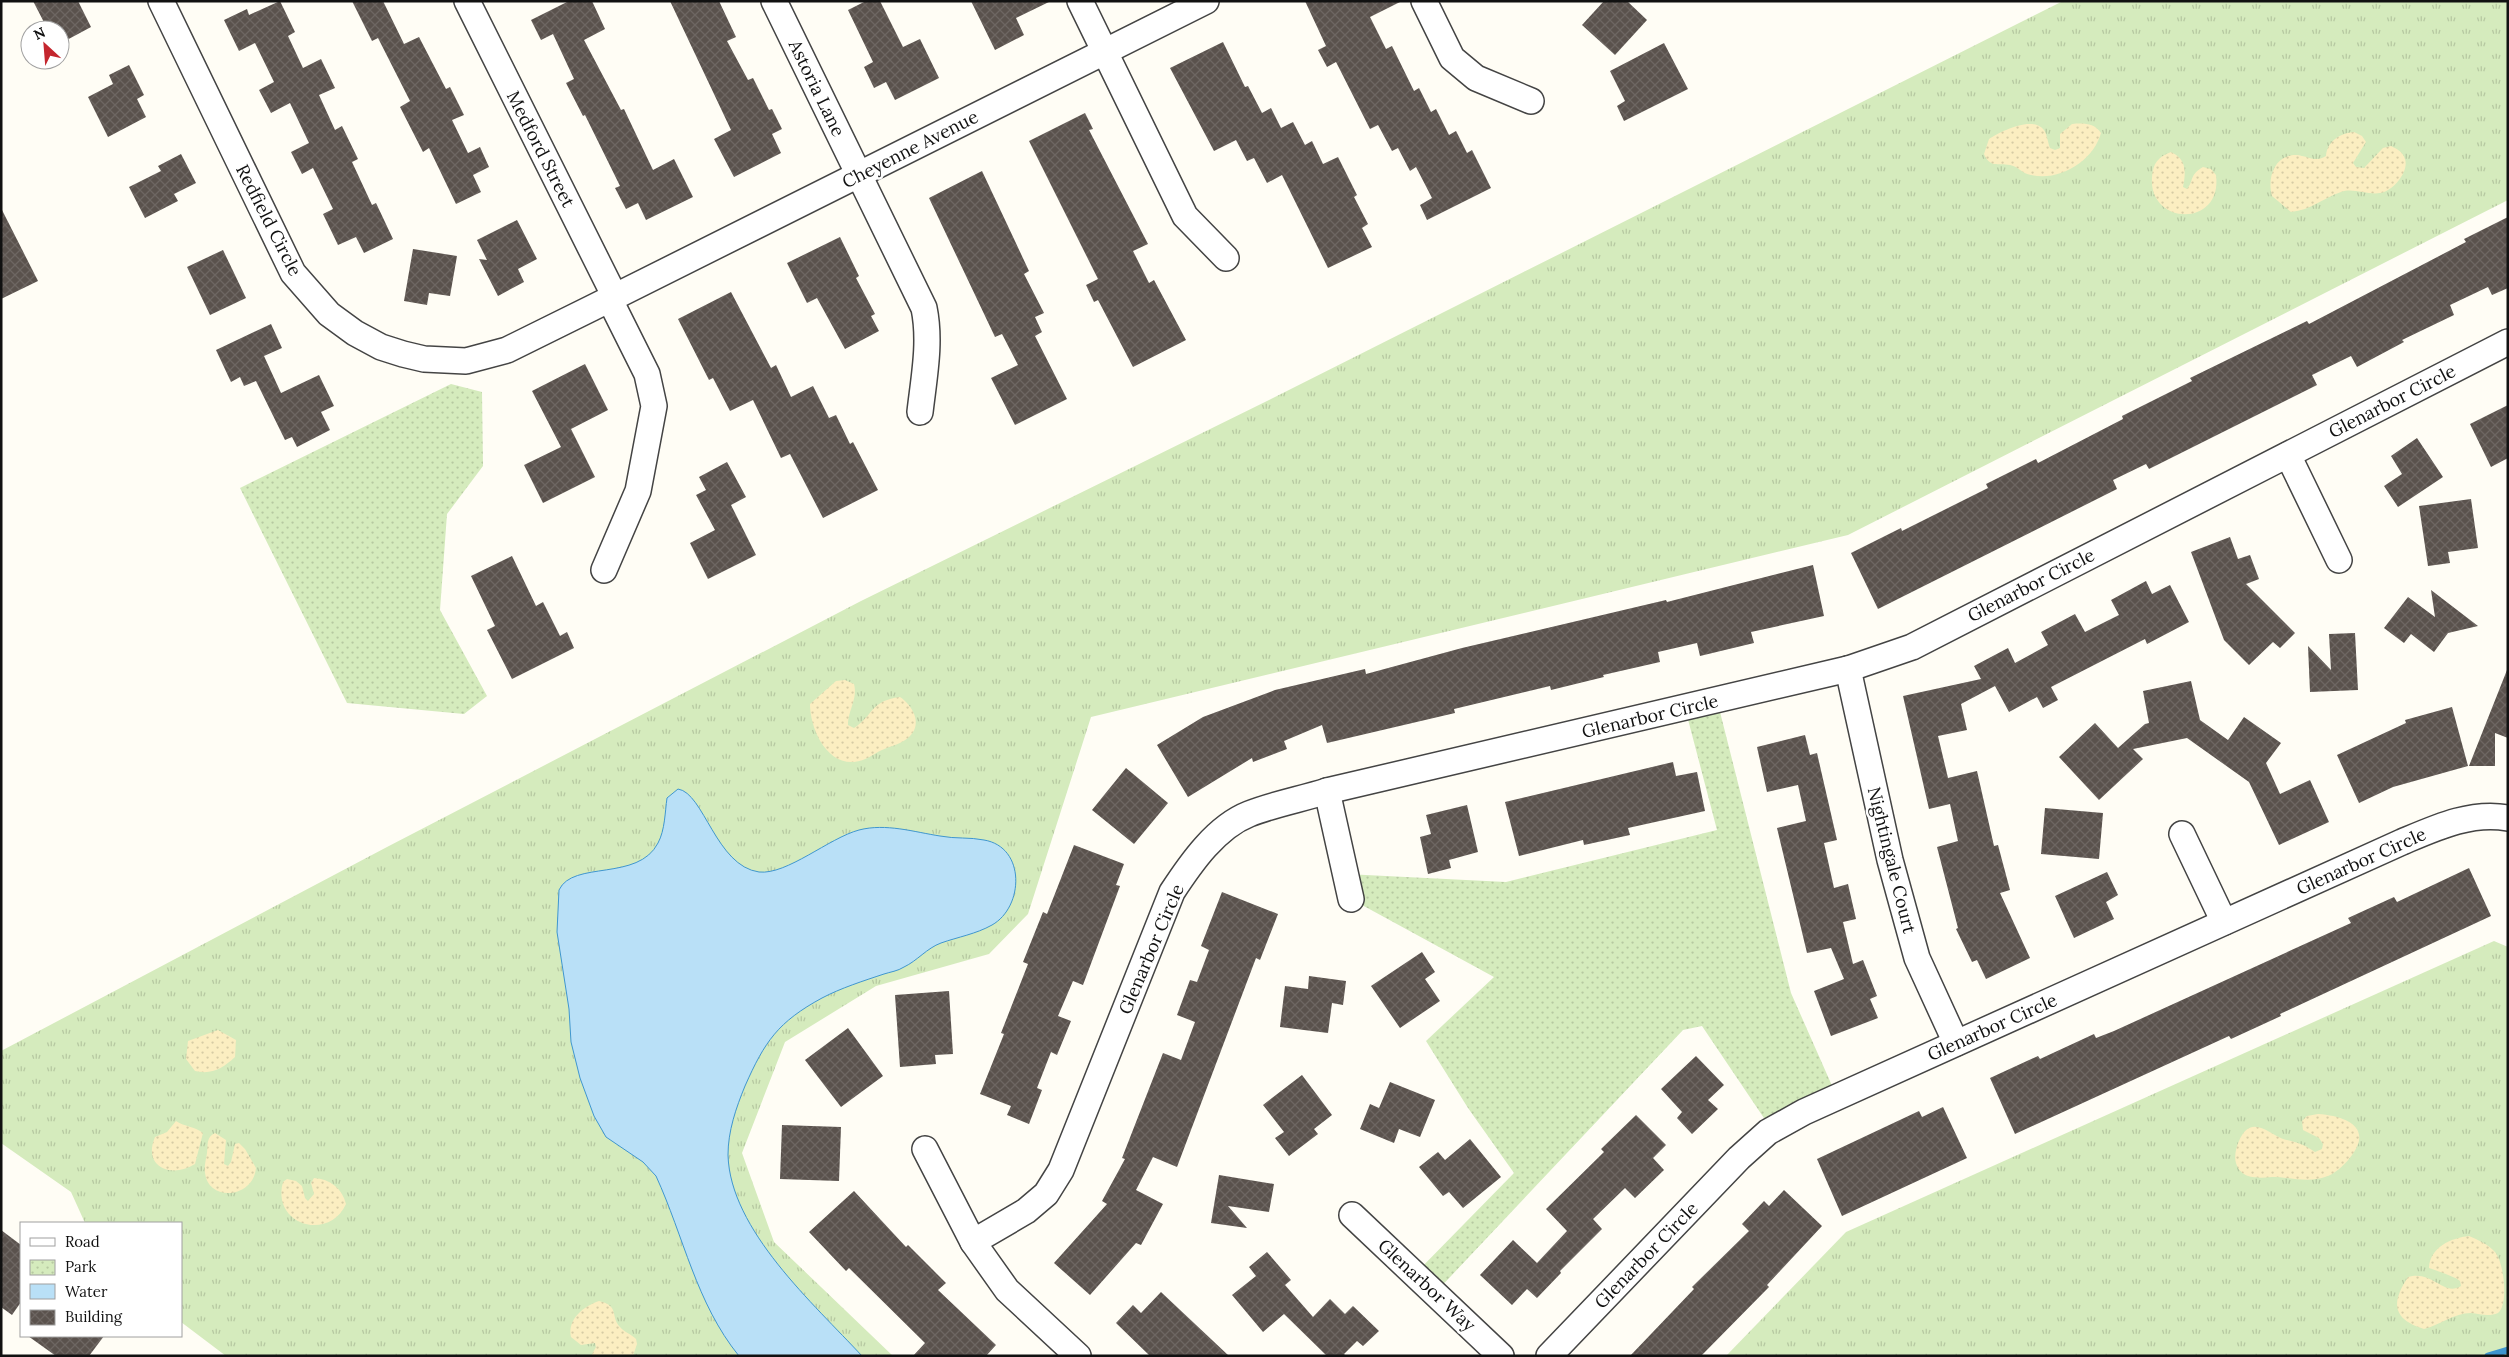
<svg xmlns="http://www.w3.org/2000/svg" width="2509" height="1357" font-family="Lora,serif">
<defs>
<pattern id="grass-tufts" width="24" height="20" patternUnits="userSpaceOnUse" patternTransform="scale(1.25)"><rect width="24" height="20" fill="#d5ebbd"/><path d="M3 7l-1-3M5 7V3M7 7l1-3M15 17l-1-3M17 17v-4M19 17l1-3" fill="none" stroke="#b6c8a1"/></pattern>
<pattern id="sand-dots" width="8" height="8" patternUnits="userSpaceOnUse" patternTransform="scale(1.25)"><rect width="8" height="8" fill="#fbeec1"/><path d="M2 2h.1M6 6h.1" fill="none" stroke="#d6cba5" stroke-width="1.8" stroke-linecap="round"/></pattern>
<pattern id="park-dots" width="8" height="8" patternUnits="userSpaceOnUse" patternTransform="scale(1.25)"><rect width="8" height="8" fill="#d5ebbd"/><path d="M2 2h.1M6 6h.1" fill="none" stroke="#b6c8a1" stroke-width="1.8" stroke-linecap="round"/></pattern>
<pattern id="building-cross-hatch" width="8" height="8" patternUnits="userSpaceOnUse" patternTransform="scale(1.25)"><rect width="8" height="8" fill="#5a524d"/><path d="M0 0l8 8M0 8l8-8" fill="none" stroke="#6d6662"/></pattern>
</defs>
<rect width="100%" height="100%" fill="#fffdf5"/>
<g fill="url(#grass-tufts)">
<polygon points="2063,1 2508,1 2508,200 1848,535 1091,717 1028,914 989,954 876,986 785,1042 742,1153 774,1242 893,1356 226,1356 181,1322 181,1223 85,1223 71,1192 1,1143 1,1051 387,847 861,601 1267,401"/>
<polygon points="2494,941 2508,947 2508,1356 1726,1356 1846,1232"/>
</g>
<g fill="url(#sand-dots)">
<path d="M2072,124C2084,123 2094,123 2101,133C2094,160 2060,182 2031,175C2023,174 2017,166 2010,165C1997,163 1990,168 1984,154L1989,139C2000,132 2032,115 2044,130C2047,134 2048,143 2050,148L2055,150L2060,148V134Z"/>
<path d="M2354,132L2362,136L2366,142L2353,163L2356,167L2364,168L2383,148L2391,146C2397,149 2403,152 2405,159C2409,171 2395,188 2384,192C2371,197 2354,187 2341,192C2323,198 2311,210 2291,212L2272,196C2267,178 2274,155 2296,155C2309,156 2314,163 2326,156C2327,141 2341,133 2354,132Z"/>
<path d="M2171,152C2187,159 2186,173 2183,187L2187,189C2194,181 2189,175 2203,167L2211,169L2216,175C2223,228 2148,226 2152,177C2153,163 2158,157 2171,152Z"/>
<path d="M845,680L854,684C858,699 848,710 848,725L854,728C875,714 870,701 900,697C912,705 923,723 910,736C904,743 891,746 882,750C873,754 866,761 854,762C825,764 810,727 810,704L836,681Z"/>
<path d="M218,1030L236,1040L235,1057C223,1068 212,1075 195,1071L186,1059L188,1041Z"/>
<path d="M2318,1114C2347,1116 2375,1128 2349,1159C2343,1166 2335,1174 2325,1177C2308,1183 2289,1177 2272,1177C2259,1178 2241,1180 2236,1163C2234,1157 2236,1147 2239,1141C2251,1113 2269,1134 2283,1139C2297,1143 2302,1143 2315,1152L2322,1149L2323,1144L2319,1138L2303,1130L2302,1121L2307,1116Z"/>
<path d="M176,1121C185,1127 194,1126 203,1133L195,1164C172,1179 142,1167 155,1137L167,1132Z"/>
<path d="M215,1133L226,1140L224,1164L228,1166L231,1162L235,1144L239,1143L245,1149L256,1168C253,1199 208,1202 205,1173C204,1166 206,1160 207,1153C208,1145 206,1137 215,1133Z"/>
<path d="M314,1178C330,1179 342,1188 346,1204C329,1242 271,1225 283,1182L287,1179L296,1181L302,1186L305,1198L308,1201L314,1194L311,1183Z"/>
<path d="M2469,1236C2478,1240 2488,1244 2495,1252C2504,1262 2509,1305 2498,1313C2489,1317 2480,1314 2471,1313C2454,1313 2440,1325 2424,1329C2392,1319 2391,1303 2408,1277C2433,1270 2443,1297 2461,1286L2460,1281C2456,1277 2437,1271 2429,1268C2430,1247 2451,1238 2469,1236Z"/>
<path d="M599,1301C620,1306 610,1316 620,1327C624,1332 631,1334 636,1339L637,1344L633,1356H591L596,1347L595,1343L581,1345L571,1337C567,1319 584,1306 599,1301Z"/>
</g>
<g fill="url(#park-dots)">
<polygon points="451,384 482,392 483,466 447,514 440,610 487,696 464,714 347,703 240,488"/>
<polygon points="1717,700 1791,993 1837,1097 1772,1130 1702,1026 1683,1030 1435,1293 1415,1274 1514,1173 1468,1108 1426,1041 1494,977 1351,899 1346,874 1506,882 1717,830 1685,708"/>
</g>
<path fill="#b9e0f7" stroke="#3f96cf" d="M678,789C704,793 716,866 759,872C787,875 829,838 859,830C886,823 914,832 940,836C955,839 970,837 984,840C1026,847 1024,907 992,925C976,934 958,937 941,943C927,948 917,961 904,967C898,971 890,972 884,974C863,981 841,988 822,998C778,1022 765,1041 745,1086C736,1108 728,1131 728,1155C730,1230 814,1304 862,1356H739C696,1303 684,1237 656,1176L643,1162L606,1137L594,1116L580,1078L571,1042L569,1009L557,932L559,890C573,860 638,882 658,843C665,830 665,812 667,798Z"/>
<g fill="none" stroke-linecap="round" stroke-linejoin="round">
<polyline stroke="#3f96cf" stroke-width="7" points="2488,1356 2508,1350"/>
</g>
<g fill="url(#building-cross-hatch)">
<polygon points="33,1 78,1 91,27 65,41 60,30 48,30"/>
<polygon points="280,1 295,32 288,36 303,68 321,59 335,88 319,95 335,130 342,126 358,159 352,162 372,205 376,203 393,239 364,253 356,237 338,245 323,214 333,209 313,168 302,174 291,152 309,143 290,103 271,113 259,90 274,82 255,43 239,51 224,20 247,9 249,15"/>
<polygon points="352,1 383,1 404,44 419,37 446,89 450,87 464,115 452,120 468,153 480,147 489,167 473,175 481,192 456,204 429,148 423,152 400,107 410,101 378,38 372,41"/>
<polygon points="569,1 592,1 605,29 584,40 621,110 624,109 653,170 674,159 693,197 646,220 638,203 626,209 615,188 620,186 585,115 583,116 566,83 574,79 553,34 541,40 531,20"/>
<polygon points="670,1 719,1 736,37 727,41 748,80 753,78 769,110 772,109 782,129 772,134 781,153 734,177 714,139 731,130"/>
<polygon points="866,1 880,1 903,47 920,39 939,78 895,100 886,82 874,88 864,67 873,62 848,10"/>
<polygon points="971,1 1051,1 1016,18 1024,35 995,50"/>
<polygon points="1305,1 1402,1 1370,17 1386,49 1392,46 1414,91 1419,88 1431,112 1436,109 1449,135 1456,131 1467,153 1472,150 1491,188 1427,220 1420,205 1432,198 1416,167 1410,171 1398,148 1392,151 1378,125 1370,129 1336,62 1327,67 1318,50 1326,46"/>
<polygon points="1604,1 1627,1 1647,20 1615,55 1582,25"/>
<polygon points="1223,42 1245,87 1248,86 1262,113 1271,108 1281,128 1293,122 1305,145 1312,141 1323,164 1338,157 1357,195 1354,197 1368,224 1362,228 1372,247 1328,268 1282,175 1267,183 1254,158 1247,161 1236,140 1214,151 1170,68"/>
<polygon points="1664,43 1688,89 1624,121 1617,106 1625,101 1610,71"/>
<polygon points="129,65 144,95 137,99 146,117 108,137 88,97 113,84 109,75"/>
<polygon points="1085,113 1093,129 1089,130 1148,244 1133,251 1149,283 1154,280 1186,340 1133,367 1098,300 1094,302 1086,285 1098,279 1029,141"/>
<polygon points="181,154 196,183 174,194 178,201 145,218 129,187 161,171 158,166"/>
<polygon points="982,171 1029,271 1024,274 1044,313 1035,317 1042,332 1035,336 1067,399 1015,425 991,378 1018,365 1002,334 995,337 929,198"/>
<polygon points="1,208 38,281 1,299"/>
<polygon points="2508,217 2508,288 2492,295 2488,287 2450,305 2454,315 2402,340 2404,342 2357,367 2351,356 2312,375 2317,385 2149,469 2146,464 2113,480 2117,489 1878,609 1851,553 1901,528 1902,531 1988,488 1986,484 2036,459 2038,463 2123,419 2122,416 2192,381 2190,378 2307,321 2309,324 2466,242 2464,239"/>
<polygon points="517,220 537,259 518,269 524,282 498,296 479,259 487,260 477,240"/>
<polygon points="840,237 859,276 856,278 875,314 871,316 879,331 845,349 817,298 807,303 787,263"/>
<polygon points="413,249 457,256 450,296 429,293 427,305 404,301"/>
<polygon points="223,250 246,298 210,315 187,267"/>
<polygon points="731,292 771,368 776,365 791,397 813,386 829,418 836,415 850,444 853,442 878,490 823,518 790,454 781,458 753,400 730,411 713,378 709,380 678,319"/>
<polygon points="271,324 282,348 264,356 281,393 319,375 334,406 321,412 330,430 297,447 292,437 285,440 256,381 244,386 240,377 231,382 216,350"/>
<polygon points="585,364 608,410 571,429 595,477 543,503 524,465 561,447 532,391"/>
<polygon points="2508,405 2508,458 2491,467 2470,424"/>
<polygon points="2417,438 2443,477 2398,507 2384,486 2402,474 2391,456"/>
<polygon points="727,462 746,497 731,505 756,555 708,579 690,543 715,530 696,495 706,490 699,477"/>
<polygon points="2471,499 2478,548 2448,552 2450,563 2428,566 2419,506"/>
<polygon points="2230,537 2238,559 2250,555 2259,579 2246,584 2295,633 2280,648 2273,642 2249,665 2224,640 2191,552"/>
<polygon points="512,556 536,606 543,602 560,636 567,632 574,648 512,679 487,630 495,626 471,576"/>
<polygon points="1813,565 1824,616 1751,632 1754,643 1700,656 1697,643 1658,652 1660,662 1603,675 1604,677 1551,690 1550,686 1454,709 1455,713 1327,743 1322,725 1284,741 1287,749 1253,762 1252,758 1188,797 1157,745 1203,717 1275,690 1365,669 1366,674 1462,648 1666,600 1667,602"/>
<polygon points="2146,581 2152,594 2170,585 2189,622 2147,644 2145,639 2051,687 2058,700 2043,708 2037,697 2009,712 1995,686 1961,704 1967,730 1938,736 1948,778 1977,771 1994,846 1998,845 2010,890 2000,893 2030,958 1986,979 1977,960 1972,962 1956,929 1958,928 1937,847 1958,841 1950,804 1929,809 1903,696 1981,679 1974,666 2008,648 2015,663 2048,645 2041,632 2075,614 2085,632 2119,615 2111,600"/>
<polygon points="2431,590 2478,626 2448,633 2434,652 2411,634 2404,643 2384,628 2408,597 2435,617"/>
<polygon points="2355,633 2358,690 2310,692 2308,646 2331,670 2329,634"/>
<polygon points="2507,670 2508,738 2495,733 2495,766 2469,766"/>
<polygon points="2191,681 2200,720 2228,740 2244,717 2281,743 2266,763 2280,794 2310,780 2329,822 2279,845 2249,782 2187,738 2133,749 2143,759 2099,800 2059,757 2095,723 2118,748 2145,724 2149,723 2143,691"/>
<polygon points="2452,707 2468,766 2393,787 2359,803 2337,755 2406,723 2405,720"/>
<polygon points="1805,735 1810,755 1817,753 1837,840 1824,843 1834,888 1848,884 1856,919 1843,922 1853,964 1863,960 1877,996 1870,999 1878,1018 1831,1036 1814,991 1844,979 1831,948 1807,953 1777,828 1806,821 1798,785 1767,792 1757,747"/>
<polygon points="1673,762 1676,776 1697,772 1705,811 1628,828 1630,835 1584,845 1583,840 1519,856 1505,802"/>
<polygon points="1126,768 1168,803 1134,844 1092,810"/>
<polygon points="1467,805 1478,852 1449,860 1451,868 1428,874 1420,837 1431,834 1426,815"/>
<polygon points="2045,808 2103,813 2099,859 2041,854"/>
<polygon points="1074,845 1124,864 1116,885 1120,886 1083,985 1073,981 1058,1016 1071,1021 1057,1055 1051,1052 1037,1088 1042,1090 1029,1124 1007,1115 1011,1106 980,1094 1004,1034 1001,1033 1028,964 1023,962 1043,912 1047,914"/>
<polygon points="2469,868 2491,916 2280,1014 2281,1016 2231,1039 2229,1036 2015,1134 1990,1078 2038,1056 2040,1059 2094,1034 2096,1038 2114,1031 2351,923 2348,918 2394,897 2397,902"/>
<polygon points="2107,872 2118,895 2106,902 2114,919 2074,938 2055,896"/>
<polygon points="1222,892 1278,914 1260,960 1256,958 1177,1167 1153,1157 1136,1190 1163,1204 1141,1245 1136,1243 1090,1295 1054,1263 1107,1204 1102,1201 1125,1159 1122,1158 1163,1053 1181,1060 1195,1022 1177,1015 1190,980 1197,982 1209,950 1201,946"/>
<polygon points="1422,952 1435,972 1425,979 1440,1001 1400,1028 1371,986"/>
<polygon points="1309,976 1346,981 1343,1005 1332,1003 1328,1033 1280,1027 1285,986 1308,989"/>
<polygon points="949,991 953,1054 935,1055 936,1064 900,1067 895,995"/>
<polygon points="848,1028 883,1076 841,1107 805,1060"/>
<polygon points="1696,1056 1724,1085 1708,1100 1718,1109 1692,1134 1677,1118 1682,1112 1661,1089"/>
<polygon points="1302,1075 1332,1115 1314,1129 1318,1134 1289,1156 1275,1138 1284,1132 1263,1105"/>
<polygon points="1390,1082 1435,1100 1420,1137 1399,1129 1394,1143 1360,1129 1370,1104 1379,1108"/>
<polygon points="1943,1107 1967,1158 1842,1216 1817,1159 1919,1111 1922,1117"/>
<polygon points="1636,1115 1666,1145 1653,1158 1664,1170 1635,1198 1625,1188 1593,1219 1602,1229 1560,1271 1561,1273 1537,1298 1527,1289 1512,1305 1480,1275 1513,1240 1537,1263 1567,1231 1546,1209 1604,1152 1601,1149"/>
<polygon points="782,1125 841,1127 839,1181 780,1179"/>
<polygon points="1470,1139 1501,1177 1463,1208 1449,1192 1443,1196 1419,1167 1438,1152 1445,1160"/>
<polygon points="1219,1175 1274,1184 1269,1212 1228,1206 1247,1228 1211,1223"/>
<polygon points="1784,1190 1822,1226 1767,1285 1769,1287 1701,1356 1630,1356 1694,1289 1692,1287 1749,1231 1742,1224 1764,1201 1769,1206"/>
<polygon points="854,1191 906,1247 908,1245 946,1283 938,1290 996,1345 986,1356 913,1356 925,1343 849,1268 846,1271 809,1232"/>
<polygon points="1,1230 21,1245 21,1302 12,1315 1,1307"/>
<polygon points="1267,1252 1291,1280 1285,1285 1313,1317 1330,1299 1345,1314 1353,1306 1379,1331 1363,1346 1357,1341 1344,1354 1346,1356 1327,1356 1284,1314 1263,1332 1232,1295 1256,1276 1249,1267"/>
<polygon points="1161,1292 1229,1356 1150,1356 1116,1323 1133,1305 1141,1313"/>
<polygon points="28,1336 104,1336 89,1356 56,1356"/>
</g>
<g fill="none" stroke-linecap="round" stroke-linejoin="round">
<g stroke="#444" stroke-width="28">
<g id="street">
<polyline points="161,1 293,273 329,314 355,333 381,347 403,354 424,359 466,361 507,350 592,308 1206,1"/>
<polyline points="467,1 615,297"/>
<path d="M774,1L924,308C931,342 924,377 920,412"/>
<polyline points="1080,1 1185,216 1226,258"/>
<polyline points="1424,1 1452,58 1476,78 1531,101"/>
<polyline points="2288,455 2339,560"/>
<polyline points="604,570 638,491 654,406 647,374 610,300"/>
<polyline points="1848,669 1890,860 1917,958 1956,1043"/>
<polyline points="1327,791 1351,899"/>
<polyline points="2182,834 2224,922"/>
<polyline points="925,1149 973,1242"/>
<polyline points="1352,1215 1501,1356"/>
<path d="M1078,1356L1007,1290L973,1242L1026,1211L1046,1194L1061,1170L1172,892C1191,863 1216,827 1249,814C1274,804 1302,799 1327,791L1848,669L1912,647L2508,342"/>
<path d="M1549,1356L1739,1158L1768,1132L1804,1112L2402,842C2435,828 2471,811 2508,818"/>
</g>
</g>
<use href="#street" stroke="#fff" stroke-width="25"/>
</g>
<g text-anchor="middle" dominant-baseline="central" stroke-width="5" stroke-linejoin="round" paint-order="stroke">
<g font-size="18" fill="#111" stroke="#fff">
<text transform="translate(817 88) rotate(64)">Astoria Lane</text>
<text transform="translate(541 149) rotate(63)">Medford Street</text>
<text transform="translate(910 149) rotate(-27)">Cheyenne Avenue</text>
<text transform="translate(269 220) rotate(63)">Redfield Circle</text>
<text transform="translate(2392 401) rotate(-27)">Glenarbor Circle</text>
<text transform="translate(2031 585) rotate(-27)">Glenarbor Circle</text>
<text transform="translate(1650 716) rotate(-13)">Glenarbor Circle</text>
<text transform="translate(1892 860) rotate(76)">Nightingale Court</text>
<text transform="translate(2361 861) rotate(-24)">Glenarbor Circle</text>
<text transform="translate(1151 949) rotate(-67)">Glenarbor Circle</text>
<text transform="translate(1992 1027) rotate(-24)">Glenarbor Circle</text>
<text transform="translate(1646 1255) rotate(-46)">Glenarbor Circle</text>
<text transform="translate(1427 1285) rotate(43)">Glenarbor Way</text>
</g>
</g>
<rect width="2509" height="1357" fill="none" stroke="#111111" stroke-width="5"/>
<rect x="20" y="1222" width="162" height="115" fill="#ffffff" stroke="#a0a0a0"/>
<rect x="30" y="1238" width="25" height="8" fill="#ffffff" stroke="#a0a0a0"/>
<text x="65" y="1247" font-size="15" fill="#111111">Road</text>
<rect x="30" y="1260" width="25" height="15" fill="url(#park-dots)" stroke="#a0a0a0"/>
<text x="65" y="1272" font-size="15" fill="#111111">Park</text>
<rect x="30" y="1284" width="25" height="15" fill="#b9e0f7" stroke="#a0a0a0"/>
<text x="65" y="1297" font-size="15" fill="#111111">Water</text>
<rect x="30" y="1310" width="25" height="15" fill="url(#building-cross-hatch)" stroke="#a0a0a0"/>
<text x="65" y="1322" font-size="15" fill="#111111">Building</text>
<g transform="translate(45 45) rotate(334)"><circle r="24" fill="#ffffff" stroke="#a0a0a0"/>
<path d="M0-4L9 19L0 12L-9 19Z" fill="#c4262e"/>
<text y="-8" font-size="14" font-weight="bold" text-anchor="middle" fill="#111111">N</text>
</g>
</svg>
